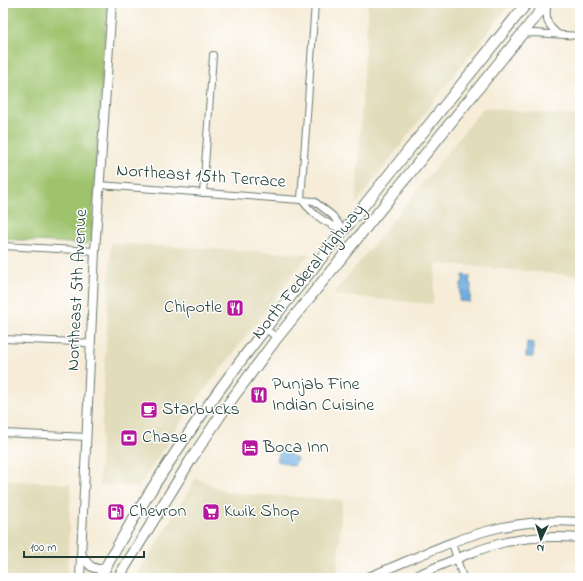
<svg xmlns="http://www.w3.org/2000/svg" width="583" height="581" font-family="'Indie Flower',sans-serif">
<defs>
<pattern id="water-ripples" width="26" height="14" patternUnits="userSpaceOnUse"><rect width="26" height="14" fill="#6faee2"/><path d="M2 4q2-2 4 0t4 0M15 11q2-2 4 0t4 0" fill="none" stroke="#5b8fb8"/></pattern>
</defs>
<rect width="100%" height="100%" fill="#fff"/>
<filter id="ink" filterUnits="userSpaceOnUse"><feTurbulence type="fractalNoise" baseFrequency=".025" numOctaves="2"/><feDisplacementMap in="SourceGraphic" scale="8" xChannelSelector="R" yChannelSelector="G"/><feConvolveMatrix kernelMatrix="1 2 1 2 8 2 1 2 1" color-interpolation-filters="sRGB"/></filter>
<filter id="wash" filterUnits="userSpaceOnUse"><feTurbulence type="fractalNoise" baseFrequency=".012" numOctaves="4" result="noise"/><feDisplacementMap in="SourceGraphic" scale="16" xChannelSelector="R" yChannelSelector="G"/><feGaussianBlur stdDeviation="0.9" result="paint"/><feColorMatrix in="noise" values="0 0 0 0 0 0 0 0 0 0 0 0 0 0 0 0 0 1.4 0 .05"/><feComposite in="paint" operator="in"/></filter>
<g filter="url(#wash)">
<rect width="100%" height="100%" fill="#f6ecd8"/>
<g fill="#e1dcba">
<polygon points="368,3 511,3 459,68 356,204"/>
<polygon points="483,108 580,116 580,276 436,263 433,304 333,295"/>
<polygon points="111,243 309,254 185,416 139,487 99,485"/>
<polygon points="196,478 227,492 235,493 342,500 337,575 331,578 135,578"/>
<polygon points="3,480 71,484 67,578 3,578"/>
</g>
<polygon fill="#9fc36d" stroke="#5f8050" points="3,3 107,3 91,239 90,242 86,244 3,239"/>
<g fill="url(#water-ripples)" stroke="#47768b">
<polygon points="463,275 470,276 469,283 471,284 470,302 459,301 461,283 463,283"/>
<polygon points="527,342 534,343 533,357 526,357"/>
<polygon points="282,449 297,459 294,466 277,461 280,450"/>
</g>
</g>
<g filter="url(#ink)">
<g fill="none" stroke-linecap="round" stroke-linejoin="round">
<g stroke="#6a7a6d" stroke-width="8">
<g id="minor">
<path d="M547,5C546,20 546,24 558,34"/>
<polyline points="522,34 534,33 580,36"/>
<polyline points="99,185 314,201 333,216 343,230"/>
<polyline points="203,193 213,55"/>
<polyline points="301,199 315,3"/>
<path d="M301,199C313,215 324,222 342,230"/>
<polyline points="3,246 95,251"/>
<polyline points="265,328 277,338"/>
<polyline points="3,339 77,342 91,344"/>
<polyline points="3,433 87,437"/>
<polyline points="452,543 463,578"/>
</g>
</g>
<g stroke="#6a7a6d" stroke-width="10">
<g id="tertiary">
<path d="M82,555C88,565 92,570 104,569"/>
<polyline points="80,578 95,251 112,3"/>
<path d="M366,578C409,561 452,539 498,528C525,522 553,520 580,522"/>
<path d="M410,578C442,565 473,550 506,542C529,537 556,536 580,538"/>
</g>
</g>
<g stroke="#6a7a6d" stroke-width="12">
<g id="primary">
<path d="M100,578C171,444 266,325 362,208C417,140 472,71 527,3"/>
<polyline points="118,578 190,461 226,407 277,338 547,3"/>
</g>
</g>
<use href="#minor" stroke="#fff" stroke-width="6"/>
<use href="#tertiary" stroke="#fff" stroke-width="8"/>
<use href="#primary" stroke="#fff" stroke-width="10"/>
</g>
</g>
<defs>
<g id="restaurant-square" transform="scale(0.9)"><rect x="-9" y="-9" width="18" height="18" rx="4" fill="#b5179e" stroke="#fff"/><path d="M-5-6h1v4h1v-4h1v4h1v-4h1v5L-1.5 .5V6h-2V.5L-5-1ZM5-6V6H3V1.5H1.5Q1.5-4 5-6Z" fill="#fff"/></g>
<g id="cafe-square" transform="scale(0.9)"><rect x="-9" y="-9" width="18" height="18" rx="4" fill="#b5179e" stroke="#fff"/><path d="M-5.5-4.5H6V0H3Q3 3.5 0 3.5H-2.5Q-5.5 3.5-5.5 0ZM3-3.2v2h1.7v-2ZM-6 4.5H4V6H-6Z" fill="#fff"/></g>
<g id="bank-square" transform="scale(0.9)"><rect x="-9" y="-9" width="18" height="18" rx="4" fill="#b5179e" stroke="#fff"/><path d="M-6-4H6V4H-6ZM0-2.3a2.3 2.3 0 1 0 0 4.6a2.3 2.3 0 1 0 0-4.6Z" fill="#fff"/></g>
<g id="hotel-square" transform="scale(0.9)"><rect x="-9" y="-9" width="18" height="18" rx="4" fill="#b5179e" stroke="#fff"/><path d="M-6-4.5h1.5V1H6V5H4.5V3h-9V5H-6ZM-4 0a1.8 1.8 0 1 1 3.6 0ZM.5 0V-2.5h3Q6-2.5 6 0Z" fill="#fff"/></g>
<g id="fuel-square" transform="scale(0.9)"><rect x="-9" y="-9" width="18" height="18" rx="4" fill="#b5179e" stroke="#fff"/><path d="M-5.5-6h7V0h2V4h1.3V-2.5L3-4.5l.8-.8L6-3V5H2.5V1h-1V6h-7ZM-4.2-4.7v3.2H.2V-4.7Z" fill="#fff"/></g>
<g id="supermarket-square" transform="scale(0.9)"><rect x="-9" y="-9" width="18" height="18" rx="4" fill="#b5179e" stroke="#fff"/><path d="M-6-5.5h2.5l.6 2H6L4.5 2H-2.5L-4.4-4H-6ZM-1.5 3.2a1.3 1.3 0 1 0 .1 0ZM3 3.2a1.3 1.3 0 1 0 .1 0Z" fill="#fff"/></g>
</defs>
<g fill-rule="evenodd">
<use href="#restaurant-square" x="235" y="308"/>
<use href="#restaurant-square" x="259" y="395"/>
<use href="#cafe-square" x="149" y="410"/>
<use href="#bank-square" x="129" y="438"/>
<use href="#hotel-square" x="250" y="448"/>
<use href="#fuel-square" x="116" y="512"/>
<use href="#supermarket-square" x="211" y="512"/>
</g>
<g text-anchor="middle" dominant-baseline="central" stroke-width="3" stroke-linejoin="round" paint-order="stroke">
<g font-size="18" fill="#1f3d34" stroke="#fff">
<text transform="translate(201 177) rotate(4)">Northeast 15th Terrace</text>
<text transform="translate(309 272) rotate(-51)">North Federal Highway</text>
<text transform="translate(78 290) rotate(-87)">Northeast 5th Avenue</text>
</g>
<g font-size="18" fill="#1f3d34" stroke="#fff" text-anchor="start">
<text x="222" y="308" text-anchor="end">Chipotle</text>
<text x="272" y="385">Punjab Fine<tspan x="272" dy="21">Indian Cuisine</tspan></text>
<text x="162" y="410">Starbucks</text>
<text x="142" y="438">Chase</text>
<text x="263" y="448">Boca Inn</text>
<text x="129" y="512">Chevron</text>
<text x="224" y="512">Kwik Shop</text>
</g>
</g>
<rect width="583" height="581" fill="none" stroke="#fff" stroke-width="16"/>
<g transform="translate(541 539) rotate(184)" stroke="#ffffff" stroke-width="3" paint-order="stroke">
<path d="M0-3L7 15L0 10L-7 15Z" fill="#1f3d34"/>
<text y="-6" font-size="11" font-weight="bold" text-anchor="middle" fill="#1f3d34">N</text>
</g>
<path d="M24 551v6h120v-6" fill="none" stroke="#1f3d34" stroke-width="2"/>
<text x="30" y="551" font-size="12" fill="#1f3d34" stroke="#ffffff" stroke-width="3" paint-order="stroke">100 m</text>
</svg>
